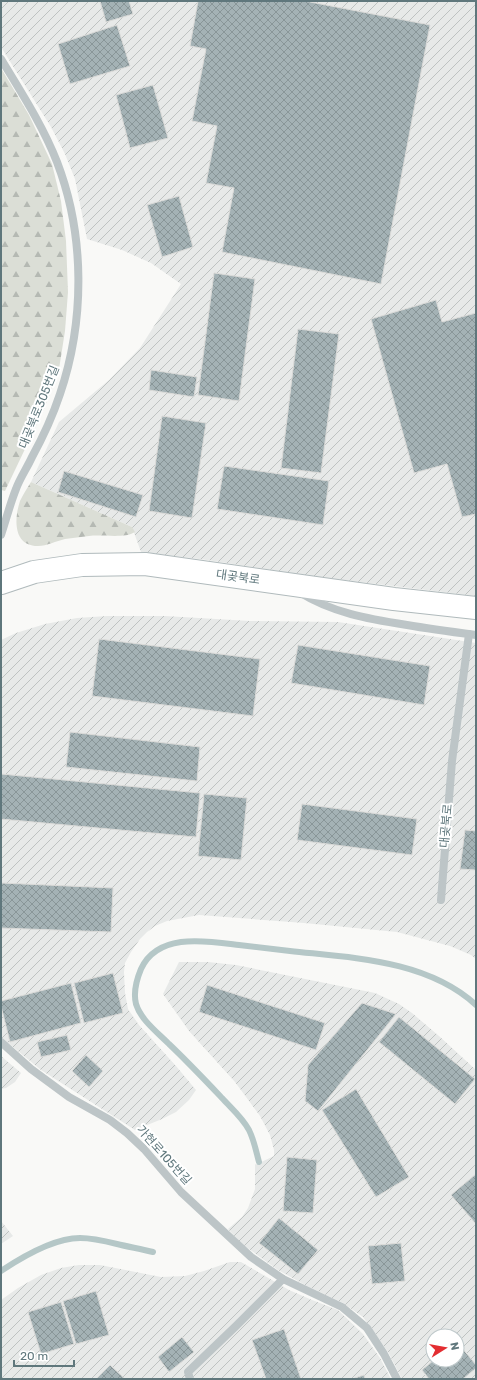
<svg xmlns="http://www.w3.org/2000/svg" width="477" height="1380" font-family="Rubik,'Noto Sans KR',sans-serif">
<defs>
<pattern id="industrial-furrows" width="10" height="10" patternUnits="userSpaceOnUse"><rect width="10" height="10" fill="#e7e9e8"/><path d="M-1 1l2-2M0 10L10 0M9 11l2-2" fill="none" stroke="#bec2c1"/></pattern>
<pattern id="forest-firs" width="22" height="20" patternUnits="userSpaceOnUse"><rect width="22" height="20" fill="#dbded6"/><path d="M5 1l3.5 6h-7zM16 11l3.5 6h-7z" fill="#b5b9b3"/></pattern>
<pattern id="building-cross-hatch" width="8" height="8" patternUnits="userSpaceOnUse"><rect width="8" height="8" fill="#a4b2b5"/><path d="M0 0l8 8M0 8l8-8" fill="none" stroke="#899698"/></pattern>
</defs>
<rect width="100%" height="100%" fill="#f9f9f7"/>
<g fill="url(#industrial-furrows)" fill-rule="evenodd">
<polygon points="1,1 476,1 476,596 319,577 207,560 141,552 132,527 31,482 59,422 109,380 140,348 181,284 151,263 122,250 87,239 75,179 65,154 51,127 1,47"/>
<polygon points="107,616 165,616 250,621 338,622 476,643 476,959 471,955 450,946 397,932 304,923 199,915 167,921 155,926 147,932 140,939 131,952 125,963 124,972 125,993 128,1009 139,1025 176,1066 196,1090 189,1100 176,1112 162,1119 135,1130 41,1070 1,1037 1,640 16,633 45,624 77,618"/>
<path d="M179,962H208L236,965L375,993L399,1004L412,1013L439,1036L476,1070V1379H402L388,1352L363,1317L343,1303L307,1286L278,1270L242,1244L228,1229L242,1217L248,1208L255,1189V1165L274,1156V1150L270,1135L260,1116L235,1082L189,1031L163,994ZM433,1336H457V1360H433Z"/>
<polygon points="1,1056 21,1073 15,1082 6,1088 1,1089"/>
<polygon points="1,1221 13,1236 1,1244"/>
<polygon points="230,1262 241,1262 289,1290 312,1300 338,1310 363,1334 380,1358 391,1379 1,1379 1,1300 18,1288 41,1275 61,1268 79,1265 100,1265 161,1277 185,1276 204,1271"/>
</g>
<g fill="url(#forest-firs)">
<polygon points="1,68 29,115 52,164 61,201 66,241 68,292 65,331 59,369 45,407 5,491 1,490"/>
<path d="M31,482L132,527L135,532C124,539 102,534 89,536C81,537 73,538 65,539C56,541 47,546 38,546C13,546 14,519 20,501C23,495 27,488 31,482Z"/>
</g>
<g fill="none" stroke-linecap="round" stroke-linejoin="round">
<g stroke="#b5c7c7" stroke-width="6">
<path d="M259,1162C256,1151 254,1140 249,1130C242,1117 231,1108 222,1098C204,1079 187,1061 169,1044C157,1032 141,1020 136,1004C133,992 136,981 141,969C158,932 207,941 239,945C256,947 273,949 290,951C353,958 427,960 476,1005"/>
<path d="M1,1271C22,1257 54,1238 80,1238C93,1238 105,1241 117,1244C129,1247 142,1249 153,1252"/>
</g>
</g>
<g fill="url(#building-cross-hatch)" stroke="#dbdbd9">
<polygon points="100,1 129,1 133,14 106,22"/>
<polygon points="198,1 305,1 430,25 381,284 222,252 234,188 206,183 217,126 192,121 206,49 190,46"/>
<polygon points="117,25 130,66 70,84 58,44"/>
<polygon points="153,85 168,138 130,148 116,95"/>
<polygon points="179,196 193,247 162,257 147,205"/>
<polygon points="214,273 255,279 239,401 198,395"/>
<polygon points="436,300 442,322 476,313 476,514 462,517 447,464 414,473 371,319"/>
<polygon points="298,329 339,334 321,473 281,468"/>
<polygon points="151,370 197,377 194,397 149,390"/>
<polygon points="162,416 206,423 192,518 149,511"/>
<polygon points="224,466 329,481 323,525 217,509"/>
<polygon points="64,471 143,495 136,517 58,492"/>
<polygon points="99,639 260,659 253,716 92,696"/>
<polygon points="298,645 430,666 424,705 291,683"/>
<polygon points="70,732 200,747 197,781 66,767"/>
<polygon points="1,774 200,793 196,837 1,819"/>
<polygon points="204,794 247,798 241,860 198,856"/>
<polygon points="302,804 417,819 412,855 297,840"/>
<polygon points="465,830 476,831 476,870 460,869"/>
<polygon points="1,883 113,888 111,932 1,928"/>
<polygon points="113,973 123,1013 84,1023 74,983"/>
<polygon points="71,983 81,1023 10,1042 1,1006 1,1001"/>
<polygon points="207,985 325,1023 316,1050 199,1012"/>
<polygon points="362,1003 396,1014 318,1111 305,1101 308,1065"/>
<polygon points="399,1017 475,1079 455,1104 379,1042"/>
<polygon points="67,1035 71,1050 41,1057 37,1042"/>
<polygon points="86,1055 103,1071 89,1087 72,1071"/>
<polygon points="356,1089 409,1177 376,1197 322,1110"/>
<polygon points="287,1157 317,1160 313,1213 283,1211"/>
<polygon points="476,1174 476,1224 451,1195"/>
<polygon points="279,1218 318,1250 298,1274 259,1243"/>
<polygon points="401,1243 405,1281 372,1284 368,1246"/>
<polygon points="96,1291 109,1335 76,1344 63,1301"/>
<polygon points="61,1302 74,1344 41,1354 28,1312"/>
<polygon points="284,1329 301,1379 266,1379 252,1340"/>
<polygon points="182,1337 194,1352 169,1372 158,1357"/>
<polygon points="457,1342 476,1365 476,1368 463,1379 429,1379 422,1370 434,1360 457,1360"/>
<polygon points="110,1365 125,1379 96,1379"/>
<polygon points="364,1375 365,1379 352,1379"/>
</g>
<g fill="none" stroke-linecap="round" stroke-linejoin="round">
<g stroke="#b0babc" stroke-width="24">
<polyline id="secondary" points="1,583 34,572 82,565 145,564 394,599 476,608"/>
</g>
<g stroke="#bdc5c7" stroke-width="8">
<path d="M1,59C21,92 43,126 57,162C85,235 85,320 60,394C53,415 43,437 32,457C27,468 20,478 16,489C10,504 6,520 1,535"/>
<path d="M299,592C332,613 369,619 407,625C430,629 453,632 476,635"/>
<polyline points="441,900 452,761 469,634"/>
<polyline points="1,1042 31,1069 69,1097 110,1120 127,1133 144,1149 181,1192 251,1257 283,1279 342,1307 367,1328 384,1354 397,1379"/>
<polyline points="190,1379 188,1372 236,1326 283,1279"/>
</g>
<use href="#secondary" stroke="#fff" stroke-width="22"/>
</g>
<g text-anchor="middle" dominant-baseline="central" stroke-width="4" stroke-linejoin="round" paint-order="stroke">
<g font-size="12" fill="#5f777c" stroke="#fff">
<text transform="translate(39 407) rotate(-68)">대곶북로305번길</text>
<text transform="translate(238 577) rotate(8)">대곶북로</text>
<text transform="translate(446 826) rotate(-85)">대곶북로</text>
<text transform="translate(164 1155) rotate(48)">가현로105번길</text>
</g>
</g>
<rect width="477" height="1380" fill="none" stroke="#5f777c" stroke-width="4"/>
<g transform="translate(445 1348) rotate(79)"><circle r="19" fill="#ffffff" stroke="#bfc9cb"/>
<path d="M0-3L7 15L0 10L-7 15Z" fill="#e32d31"/>
<text y="-6" font-size="11" font-weight="bold" text-anchor="middle" fill="#5f777c">N</text>
</g>
<path d="M14 1360v6h60v-6" fill="none" stroke="#5f777c" stroke-width="2"/>
<text x="20" y="1360" font-size="12" fill="#5f777c" stroke="#ffffff" stroke-width="3" paint-order="stroke">20 m</text>
</svg>
